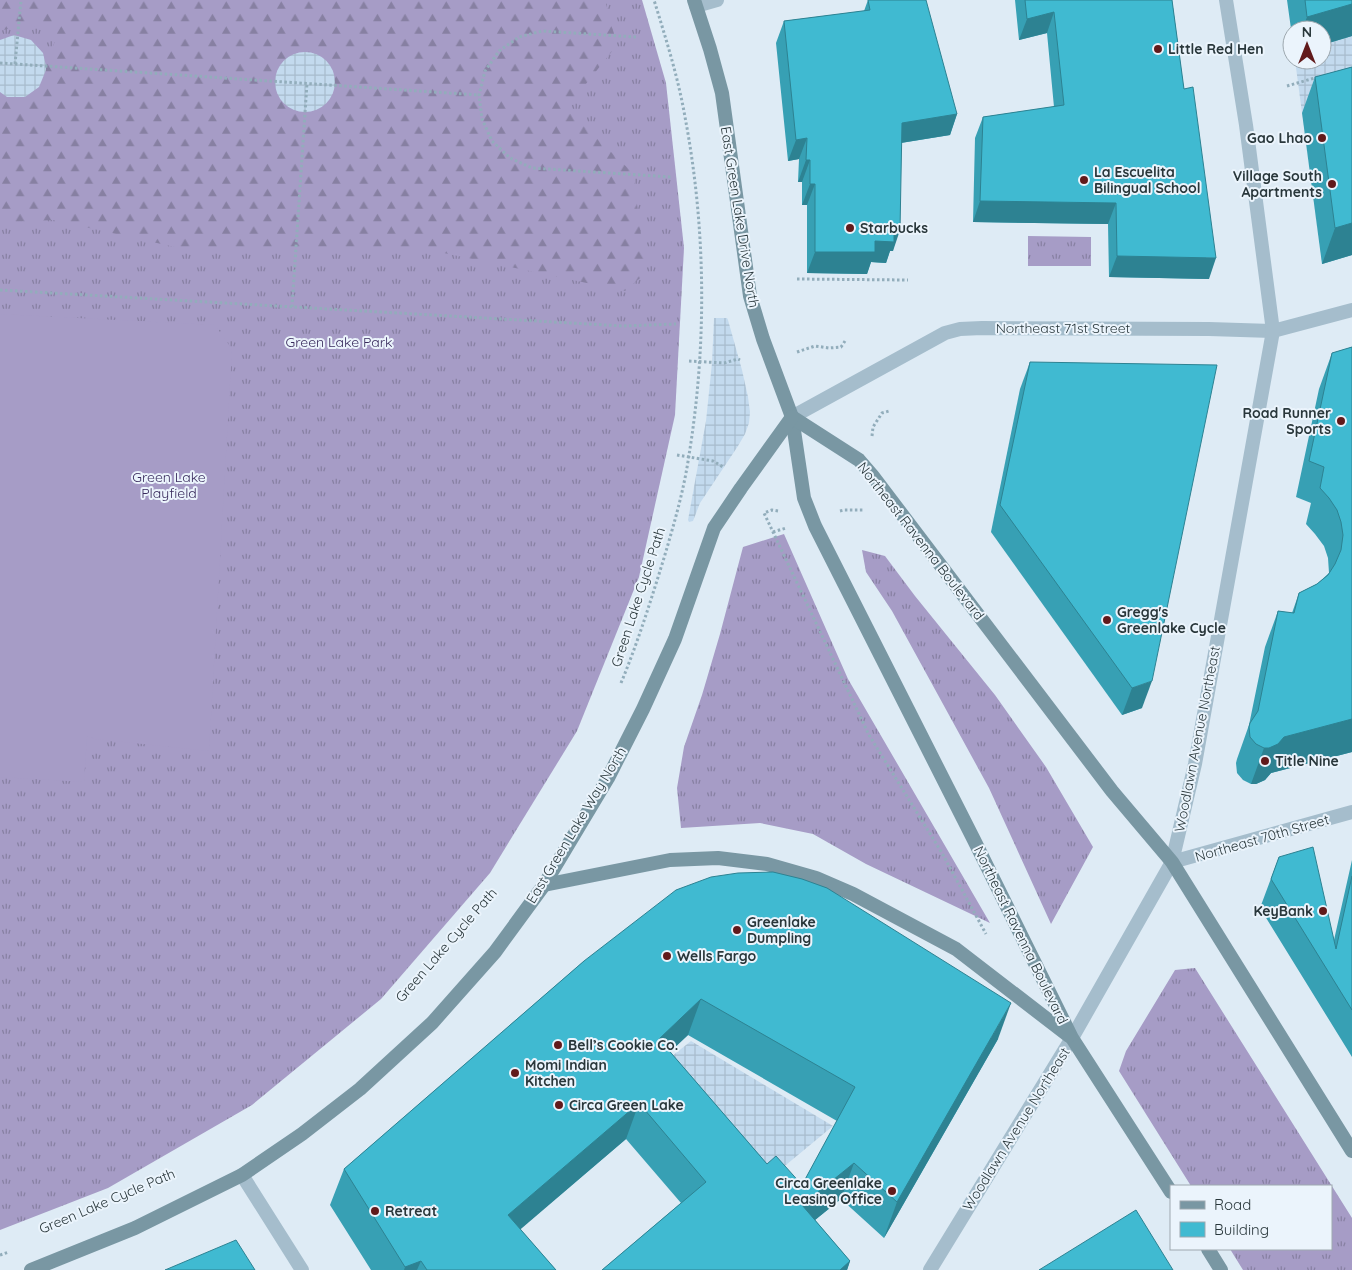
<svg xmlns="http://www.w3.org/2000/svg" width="1352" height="1270" font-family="Quicksand,sans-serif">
<defs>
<pattern id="grass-tufts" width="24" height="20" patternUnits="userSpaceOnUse" patternTransform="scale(1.25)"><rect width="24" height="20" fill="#a69cc6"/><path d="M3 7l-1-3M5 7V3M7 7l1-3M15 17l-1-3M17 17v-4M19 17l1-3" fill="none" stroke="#8780a2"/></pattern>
<pattern id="forest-firs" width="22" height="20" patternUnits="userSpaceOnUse" patternTransform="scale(1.25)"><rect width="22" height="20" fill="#a69cc6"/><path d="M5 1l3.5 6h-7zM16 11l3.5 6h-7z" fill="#8780a2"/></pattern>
<pattern id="plaza-grid" width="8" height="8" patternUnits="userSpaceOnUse" patternTransform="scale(1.25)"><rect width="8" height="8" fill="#c3daee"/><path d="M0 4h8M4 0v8" fill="none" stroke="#a8bccd"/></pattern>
</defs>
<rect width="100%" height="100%" fill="#deebf5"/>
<g fill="url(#grass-tufts)">
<polygon points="0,0 642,0 666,83 684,248 675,415 639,577 577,731 490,873 381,999 252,1105 108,1188 0,1230"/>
<polygon points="1028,236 1091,237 1091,266 1028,266"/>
<polygon points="784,534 848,679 990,923 866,864 813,834 760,823 681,828 677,788 684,747 702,695 720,634 743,547"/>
<polygon points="862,550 885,556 915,596 995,695 1046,767 1093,847 1051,924 989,788 892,611 866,572"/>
<polygon points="1195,968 1352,1218 1352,1270 1243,1270 1230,1249 1331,1249 1331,1186 1191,1186 1119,1071 1126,1051 1175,970"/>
</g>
<polygon fill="url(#forest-firs)" points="0,0 605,0 617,45 566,109 633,173 646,273 625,291 420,248 323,248 193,251 53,220 16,222 0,216 0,80 40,77 56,39 29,23 0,31"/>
<polygon fill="#a69cc6" points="0,314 215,325 232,349 209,751 95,739 87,736 84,782 0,777"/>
<g fill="url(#plaza-grid)">
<polygon points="14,35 31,40 43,53 46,66 46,70 39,87 25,97 7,97 0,92 0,40"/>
<polygon points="1352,36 1352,99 1302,113 1295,60 1322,60 1322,45"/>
<circle cx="305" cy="82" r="30"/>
<polygon points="714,318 727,318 728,320 742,370 748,397 750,412 749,423 745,434 738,446 700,503 693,521 689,522 688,520 706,421 712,363"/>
<polygon points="691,1041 833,1126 763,1184 651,1073"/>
</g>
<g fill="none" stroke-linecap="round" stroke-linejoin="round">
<g stroke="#92adbb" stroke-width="3" stroke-dasharray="2.5 2.5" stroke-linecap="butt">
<polyline points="636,37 542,31 519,37 499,51 485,71 479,95 482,119 492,141 510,158 532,168 671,177"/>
<polyline points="0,63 479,95"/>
<polyline points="15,64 21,0"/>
<polyline points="1287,86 1318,77"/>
<polyline points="797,279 908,280"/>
<polyline points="0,290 623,326 676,324"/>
<polyline points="292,307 307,83"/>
<polyline points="797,352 815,346 829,348 841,347 845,341"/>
<polyline points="689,361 724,363 738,359 740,360"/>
<polyline points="872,436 873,427 882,413 889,411"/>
<polyline points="677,455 713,461 723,467"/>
<polyline points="778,511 772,510 764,513 869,735 942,853 986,934"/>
<polyline points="840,511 844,510 863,510"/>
<polyline points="773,532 786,528"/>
<path d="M621,683C638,642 651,600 664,558C674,524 684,490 689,455C707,344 706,228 685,117C678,77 666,39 654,0"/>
<polyline points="0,1255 9,1252"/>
</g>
<g stroke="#a5bdcc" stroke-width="14">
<polyline points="696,6 717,0"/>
<polyline points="1172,862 1352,812"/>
<polyline points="242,1175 302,1270"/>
</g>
<g stroke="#a5bdcc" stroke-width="14">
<polyline points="792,417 945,333 960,329 982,328 1209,329 1273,331 1352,310"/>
<polyline points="930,1270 1072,1038 1172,862 1195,764 1273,331 1246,125 1226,0"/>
</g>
<g stroke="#7997a3" stroke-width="14">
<polyline points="694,0 710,49 722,93 750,296 763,339 792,417 804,498 815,526 974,840 1072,1038 1171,1192"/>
<polyline points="792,417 859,460 872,475 1112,791 1172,862 1352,1151"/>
<polyline points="544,885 670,860 718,858 767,864 816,878 853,894 956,949 1069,1036"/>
<polyline points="1208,1249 1221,1270"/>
<polyline points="31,1270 135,1228 242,1175 302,1134 360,1089 432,1023 495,952 544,885 608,778 643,709 675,639 714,528 741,488 792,417"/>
</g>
</g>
<g fill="#37a0b4" fill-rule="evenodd">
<polygon points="868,0 957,114 950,135 901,143 893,251 890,251 886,263 871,262 867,274 807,273 807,205 802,205 802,182 798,182 799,159 788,161 776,43 784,21 864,11"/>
<polygon points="1015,0 1172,0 1209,279 1109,277 1108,224 973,222 975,138 983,117 1054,107 1047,33 1019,40"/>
<polygon points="1287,0 1352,0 1352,36 1322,45 1322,30 1292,30 1292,36"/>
<polygon points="1352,67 1352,255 1322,264 1302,113 1315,77"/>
<polygon points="1352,347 1352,752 1271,773 1265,780 1256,784 1251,784 1243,780 1237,773 1236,763 1237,759 1249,725 1265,647 1278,611 1292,613 1299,593 1317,584 1329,573 1328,558 1324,546 1315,534 1306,524 1311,503 1296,497 1319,389 1332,353"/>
<polygon points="1030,362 1142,708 1122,715 991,532 1020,389"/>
<polygon points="1279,857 1334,940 1352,860 1352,1057 1260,908"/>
<path d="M584,961L998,1039L884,1238L841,1199L815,1220L850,1261L847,1270H602L681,1203L626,1139L520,1229L556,1270H371L330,1205L344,1169ZM688,1035L837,1121L802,1185L767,1164L670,1052Z"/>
</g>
<g fill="#2d8292">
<polygon points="1352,4 1352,36 1322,45 1322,30 1302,30 1307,17"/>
<polygon points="1054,12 1047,33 1019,40 1027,19"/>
<polygon points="957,114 950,135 894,144 902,123"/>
<polygon points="807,138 799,159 788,161 796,140"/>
<polygon points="806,160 810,160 802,182 798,182"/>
<polygon points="810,184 815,184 807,205 802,205"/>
<polygon points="980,201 1116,203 1108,224 973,222"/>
<polygon points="1352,223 1352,255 1322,264 1335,228"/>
<polygon points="894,230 900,230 893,251 890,251 886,263 871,262 867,274 807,273 815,252 875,241"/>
<polygon points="1117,256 1216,258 1209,279 1109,277"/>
<polygon points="1152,681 1142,708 1122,715 1132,688"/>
<polygon points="1352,719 1352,752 1271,773 1265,780 1256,784 1251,784 1264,748 1284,737"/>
<polygon points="701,999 688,1035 645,1075 659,1039"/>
<polygon points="1011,1003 998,1039 884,1238 897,1202"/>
<polygon points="639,1103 626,1139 495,1251 508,1215"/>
<polygon points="854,1163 841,1199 789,1241 802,1205"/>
<polygon points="421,1261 417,1270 404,1270 405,1267"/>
<polygon points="850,1261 847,1270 840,1270"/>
</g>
<g fill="#40bad1" stroke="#2d8292" fill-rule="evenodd">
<polygon points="868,0 926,0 957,114 902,123 900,230 894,230 894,242 875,241 875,252 815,252 815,184 810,184 810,160 806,160 807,138 796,140 784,21 870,10"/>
<polygon points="1025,0 1172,0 1184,89 1193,87 1216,258 1117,256 1116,203 980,201 983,117 1064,105 1054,12 1027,19"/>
<polygon points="1305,0 1352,0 1352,4 1307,17"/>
<polygon points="1352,67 1352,223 1335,228 1315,77"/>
<polygon points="1352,347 1352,719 1284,737 1278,744 1269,748 1264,748 1256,744 1250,737 1249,727 1250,723 1258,711 1278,611 1294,613 1299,593 1317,584 1328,575 1335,564 1341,550 1343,535 1341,522 1337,510 1329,498 1320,488 1324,467 1309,461 1332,353"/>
<polygon points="1030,362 1217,365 1152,681 1132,688 1000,505"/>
<polygon points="1313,847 1336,949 1352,876 1352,1010 1271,879 1279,857"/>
<path d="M773,872L802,879L827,888L1011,1003L897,1202L854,1163L802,1205L850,1261L840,1270H602L706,1182L639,1103L508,1215L556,1270H427L421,1261L405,1267L344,1169L584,961L676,890L711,877L738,873ZM701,999L855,1087L802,1185L776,1156L767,1164L659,1039Z"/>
<polygon points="1136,1210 1173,1270 1039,1270"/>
<polygon points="236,1240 255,1270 165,1270"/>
</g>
<g fill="#611a1b" stroke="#ebf4fc" stroke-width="2">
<circle cx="1158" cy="49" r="5"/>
<circle cx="1322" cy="138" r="5"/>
<circle cx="1084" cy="180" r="5"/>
<circle cx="1332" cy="184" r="5"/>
<circle cx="850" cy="228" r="5"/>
<circle cx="1341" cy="421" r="5"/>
<circle cx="1107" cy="620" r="5"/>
<circle cx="1265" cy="761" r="5"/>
<circle cx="1323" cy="911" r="5"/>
<circle cx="737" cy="930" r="5"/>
<circle cx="667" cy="956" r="5"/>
<circle cx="558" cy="1045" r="5"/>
<circle cx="515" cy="1073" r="5"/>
<circle cx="559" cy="1105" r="5"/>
<circle cx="892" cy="1191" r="5"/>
<circle cx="375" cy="1211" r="5"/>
</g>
<g text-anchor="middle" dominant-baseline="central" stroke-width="4" stroke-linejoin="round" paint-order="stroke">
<g font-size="14" font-weight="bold" fill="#29373b" stroke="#ebf4fc" text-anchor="start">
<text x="1168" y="49">Little Red Hen</text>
<text x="1312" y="138" text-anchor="end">Gao Lhao</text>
<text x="1094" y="172">La Escuelita<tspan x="1094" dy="16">Bilingual School</tspan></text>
<text x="1322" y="176" text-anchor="end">Village South<tspan x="1322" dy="16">Apartments</tspan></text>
<text x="860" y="228">Starbucks</text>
<text x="1331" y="413" text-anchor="end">Road Runner<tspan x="1331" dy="16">Sports</tspan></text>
<text x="1117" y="612">Gregg's<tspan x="1117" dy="16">Greenlake Cycle</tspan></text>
<text x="1275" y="761">Title Nine</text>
<text x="1313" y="911" text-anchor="end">KeyBank</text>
<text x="747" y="922">Greenlake<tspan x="747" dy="16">Dumpling</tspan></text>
<text x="677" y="956">Wells Fargo</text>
<text x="568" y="1045">Bell’s Cookie Co.</text>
<text x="525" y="1065">Momi Indian<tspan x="525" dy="16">Kitchen</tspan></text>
<text x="569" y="1105">Circa Green Lake</text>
<text x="882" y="1183" text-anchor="end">Circa Greenlake<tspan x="882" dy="16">Leasing Office</tspan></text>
<text x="385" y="1211">Retreat</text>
</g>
<g font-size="14" fill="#29373b" stroke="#ebf4fc">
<text transform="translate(740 217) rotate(81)">East Green Lake Drive North</text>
<text x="1063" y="328">Northeast 71st Street</text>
<text transform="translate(921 541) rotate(52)">Northeast Ravenna Boulevard</text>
<text transform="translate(638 597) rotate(-72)">Green Lake Cycle Path</text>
<text transform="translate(1197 739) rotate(-79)">Woodlawn Avenue Northeast</text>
<text transform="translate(576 825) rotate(-59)">East Green Lake Way North</text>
<text transform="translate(1262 838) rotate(-16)">Northeast 70th Street</text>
<text transform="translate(1021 935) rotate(64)">Northeast Ravenna Boulevard</text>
<text transform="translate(446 945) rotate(-49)">Green Lake Cycle Path</text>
<text transform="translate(1016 1129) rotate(-58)">Woodlawn Avenue Northeast</text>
<text transform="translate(107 1201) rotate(-23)">Green Lake Cycle Path</text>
</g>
<g font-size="14" fill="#382a5c" stroke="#ebf4fc">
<text x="339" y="342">Green Lake Park</text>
<text x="169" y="477">Green Lake<tspan x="169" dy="16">Playfield</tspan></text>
</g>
</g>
<rect x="1170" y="1185" width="162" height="65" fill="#ebf4fc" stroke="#9da8af"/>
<rect x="1180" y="1201" width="25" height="8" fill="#7997a3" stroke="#9da8af"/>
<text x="1214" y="1210" font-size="15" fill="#29373b">Road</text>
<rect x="1180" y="1222" width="25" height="15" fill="#40bad1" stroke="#9da8af"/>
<text x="1214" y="1235" font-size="15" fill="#29373b">Building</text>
<g transform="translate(1307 45)"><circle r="24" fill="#ebf4fc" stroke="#9da8af"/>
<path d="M0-4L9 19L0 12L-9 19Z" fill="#611a1b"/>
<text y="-8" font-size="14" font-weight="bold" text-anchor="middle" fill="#29373b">N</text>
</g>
</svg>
